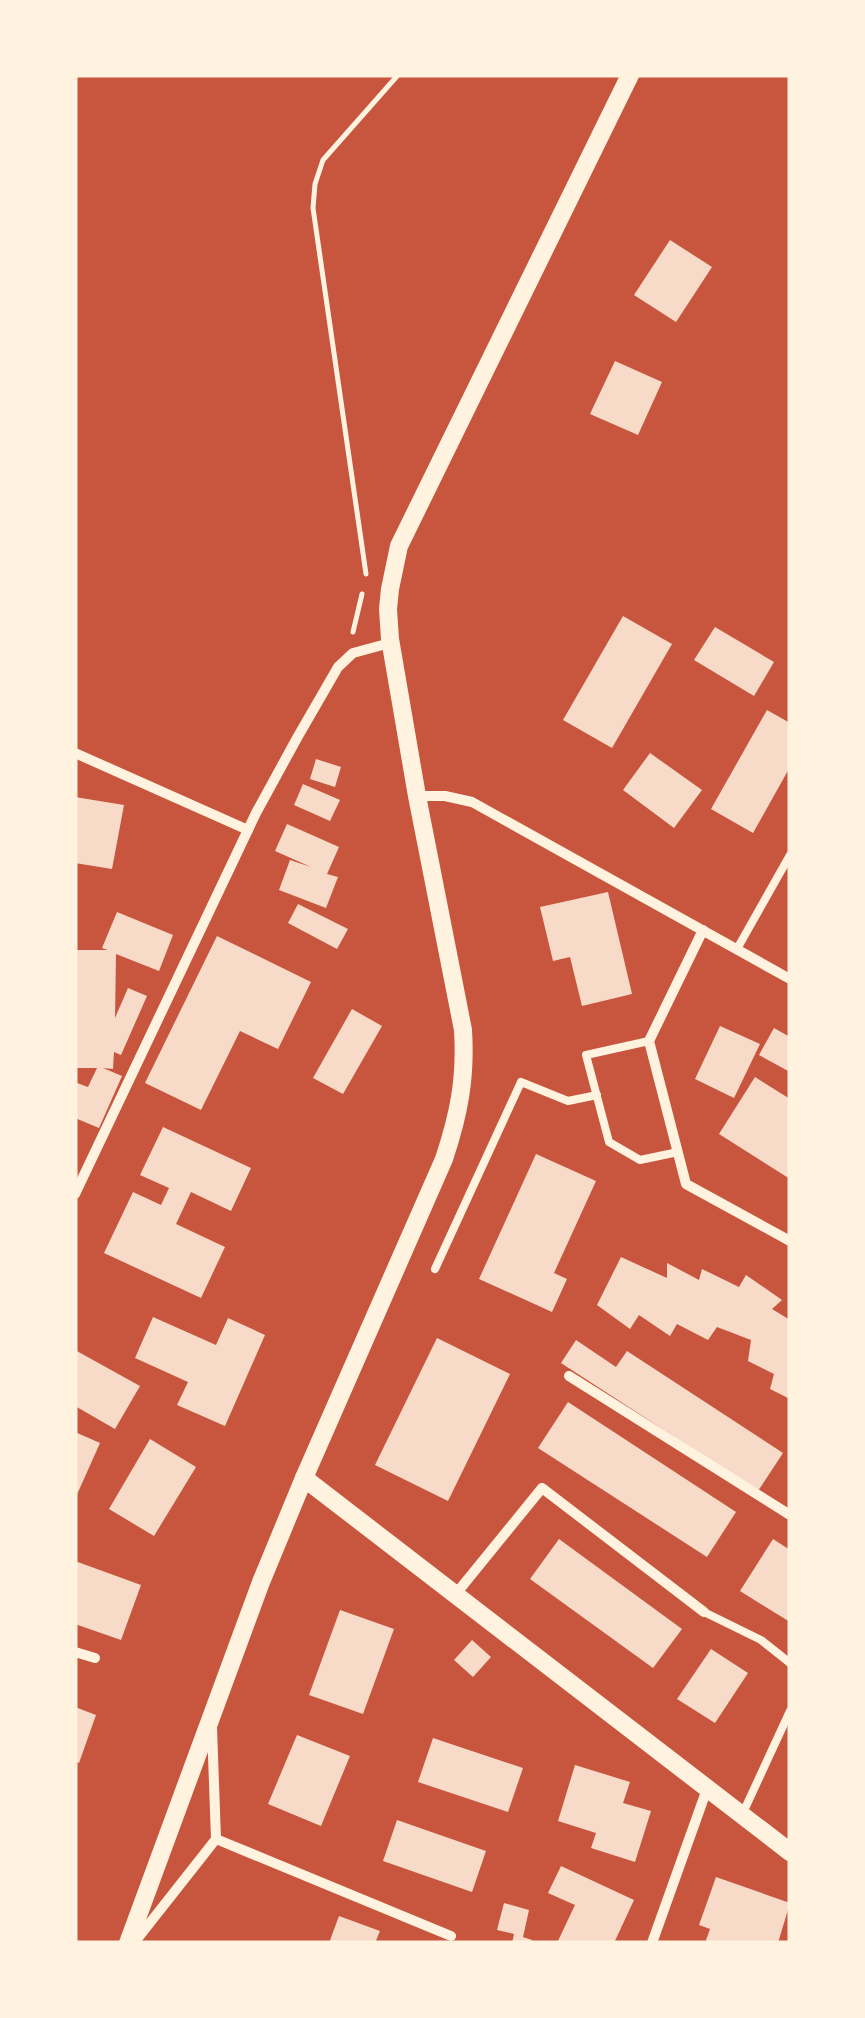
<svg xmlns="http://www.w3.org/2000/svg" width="865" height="2018" font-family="Spectral,serif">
<rect width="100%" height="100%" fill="#c8553d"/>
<g fill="#f7dbc8">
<polygon points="670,240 712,267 676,322 634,295"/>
<polygon points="615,361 662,382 638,435 590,414"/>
<polygon points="623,616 672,644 612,748 563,720"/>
<polygon points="715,627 774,662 754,696 694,660"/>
<polygon points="767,710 790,723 790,767 753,833 711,809"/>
<polygon points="650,753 702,790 674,828 623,790"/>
<polygon points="316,759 341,767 335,787 310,779"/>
<polygon points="303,784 340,800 330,821 294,805"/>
<polygon points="75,797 124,805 112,869 75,863"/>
<polygon points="287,824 339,847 327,874 338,877 326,908 279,890 290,860 311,867 275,851"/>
<polygon points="608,892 632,994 582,1006 570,957 553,961 540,907"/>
<polygon points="298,904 348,929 337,949 288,923"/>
<polygon points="117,912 173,935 159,971 116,954 115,1018 128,988 147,996 121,1055 114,1052 113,1069 103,1068 122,1076 99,1128 75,1118 75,1088 77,1083 88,1087 97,1068 75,1068 75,950 108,950 102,948"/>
<polygon points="217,936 311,982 278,1049 240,1031 201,1110 145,1083"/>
<polygon points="352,1009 382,1026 343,1094 313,1078"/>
<polygon points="720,1026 760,1044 734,1098 695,1079"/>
<polygon points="774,1028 790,1037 790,1072 759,1055"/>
<polygon points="755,1077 790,1099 790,1179 719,1134"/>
<polygon points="163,1127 251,1168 231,1211 191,1192 176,1224 225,1247 201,1298 104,1253 133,1192 161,1205 169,1188 140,1175"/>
<polygon points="536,1154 596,1181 554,1273 567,1279 552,1312 479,1279"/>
<polygon points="621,1257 667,1278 667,1263 699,1280 702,1269 739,1287 746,1275 782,1300 772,1309 790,1320 790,1399 770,1389 774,1374 748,1361 751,1340 717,1327 708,1340 677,1324 670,1336 639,1315 630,1329 597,1305"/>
<polygon points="153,1317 216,1345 228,1318 265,1335 225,1426 177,1405 188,1382 135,1358"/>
<polygon points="437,1338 510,1374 448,1501 375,1465"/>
<polygon points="576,1340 616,1367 627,1351 783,1453 758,1491 561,1363"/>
<polygon points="75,1350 140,1386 115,1429 75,1406"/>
<polygon points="568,1402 736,1512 707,1557 538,1448"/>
<polygon points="75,1432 100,1443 75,1499"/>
<polygon points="150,1439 196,1467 154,1536 109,1509"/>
<polygon points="559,1539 682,1629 653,1668 530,1579"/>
<polygon points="773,1539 790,1550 790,1622 740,1591"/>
<polygon points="75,1561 141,1585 121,1640 75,1624"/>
<polygon points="340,1610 394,1629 363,1714 309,1695"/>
<polygon points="472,1640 491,1657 473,1677 454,1660"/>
<polygon points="711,1649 748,1673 715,1723 677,1699"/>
<polygon points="75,1707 96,1715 79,1763 75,1761"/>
<polygon points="297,1735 350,1756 321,1826 268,1804"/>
<polygon points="433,1738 523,1768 508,1812 418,1782"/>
<polygon points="575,1765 630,1782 623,1803 651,1811 635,1862 591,1848 596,1833 558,1821"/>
<polygon points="397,1820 486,1851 472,1892 383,1861"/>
<polygon points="561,1866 634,1900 614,1943 557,1943 575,1905 548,1893"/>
<polygon points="716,1877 790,1903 778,1943 705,1943 710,1929 699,1925"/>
<polygon points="504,1903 529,1910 523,1937 532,1940 531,1943 512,1943 514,1934 497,1930"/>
<polygon points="339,1916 380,1931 375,1943 329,1943"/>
</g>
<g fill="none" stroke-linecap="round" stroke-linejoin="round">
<g stroke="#fff3e0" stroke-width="5">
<polyline points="366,574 313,208 315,184 323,160 398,75"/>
<polyline points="353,632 362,594"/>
</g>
<g stroke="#fff3e0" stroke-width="8">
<polyline points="737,949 790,855"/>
<polyline points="649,1041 586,1055 609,1142 640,1160 678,1152"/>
<polyline points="435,1269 521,1082 568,1101 597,1095"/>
<polyline points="704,1612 761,1640 790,1663"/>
<polyline points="742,1815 790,1711"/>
</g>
<g stroke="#fff3e0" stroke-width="10">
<polyline points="75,753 248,830"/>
<polyline points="417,796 445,796 472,802 790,979"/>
<polyline points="703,930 649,1041 686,1184 790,1241"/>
<polyline points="75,1194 256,813 297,738 338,667 353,653 390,643"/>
<polyline points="569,1376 790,1515"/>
<polyline points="455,1595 542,1488 704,1612"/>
<polyline points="75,1652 95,1658"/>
<polyline points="212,1728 216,1839 451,1936"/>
<polyline points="134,1943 216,1839"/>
<polyline points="652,1943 707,1789"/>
</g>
<g stroke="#fff3e0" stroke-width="18">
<polyline points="304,1478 790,1852"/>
<path d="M128,1943L261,1582L304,1478L444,1159C459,1114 466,1078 463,1030L417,796L390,639L388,609L390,589L399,546L630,75"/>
</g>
</g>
<rect width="865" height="2018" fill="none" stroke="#fff3e0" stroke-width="155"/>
</svg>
